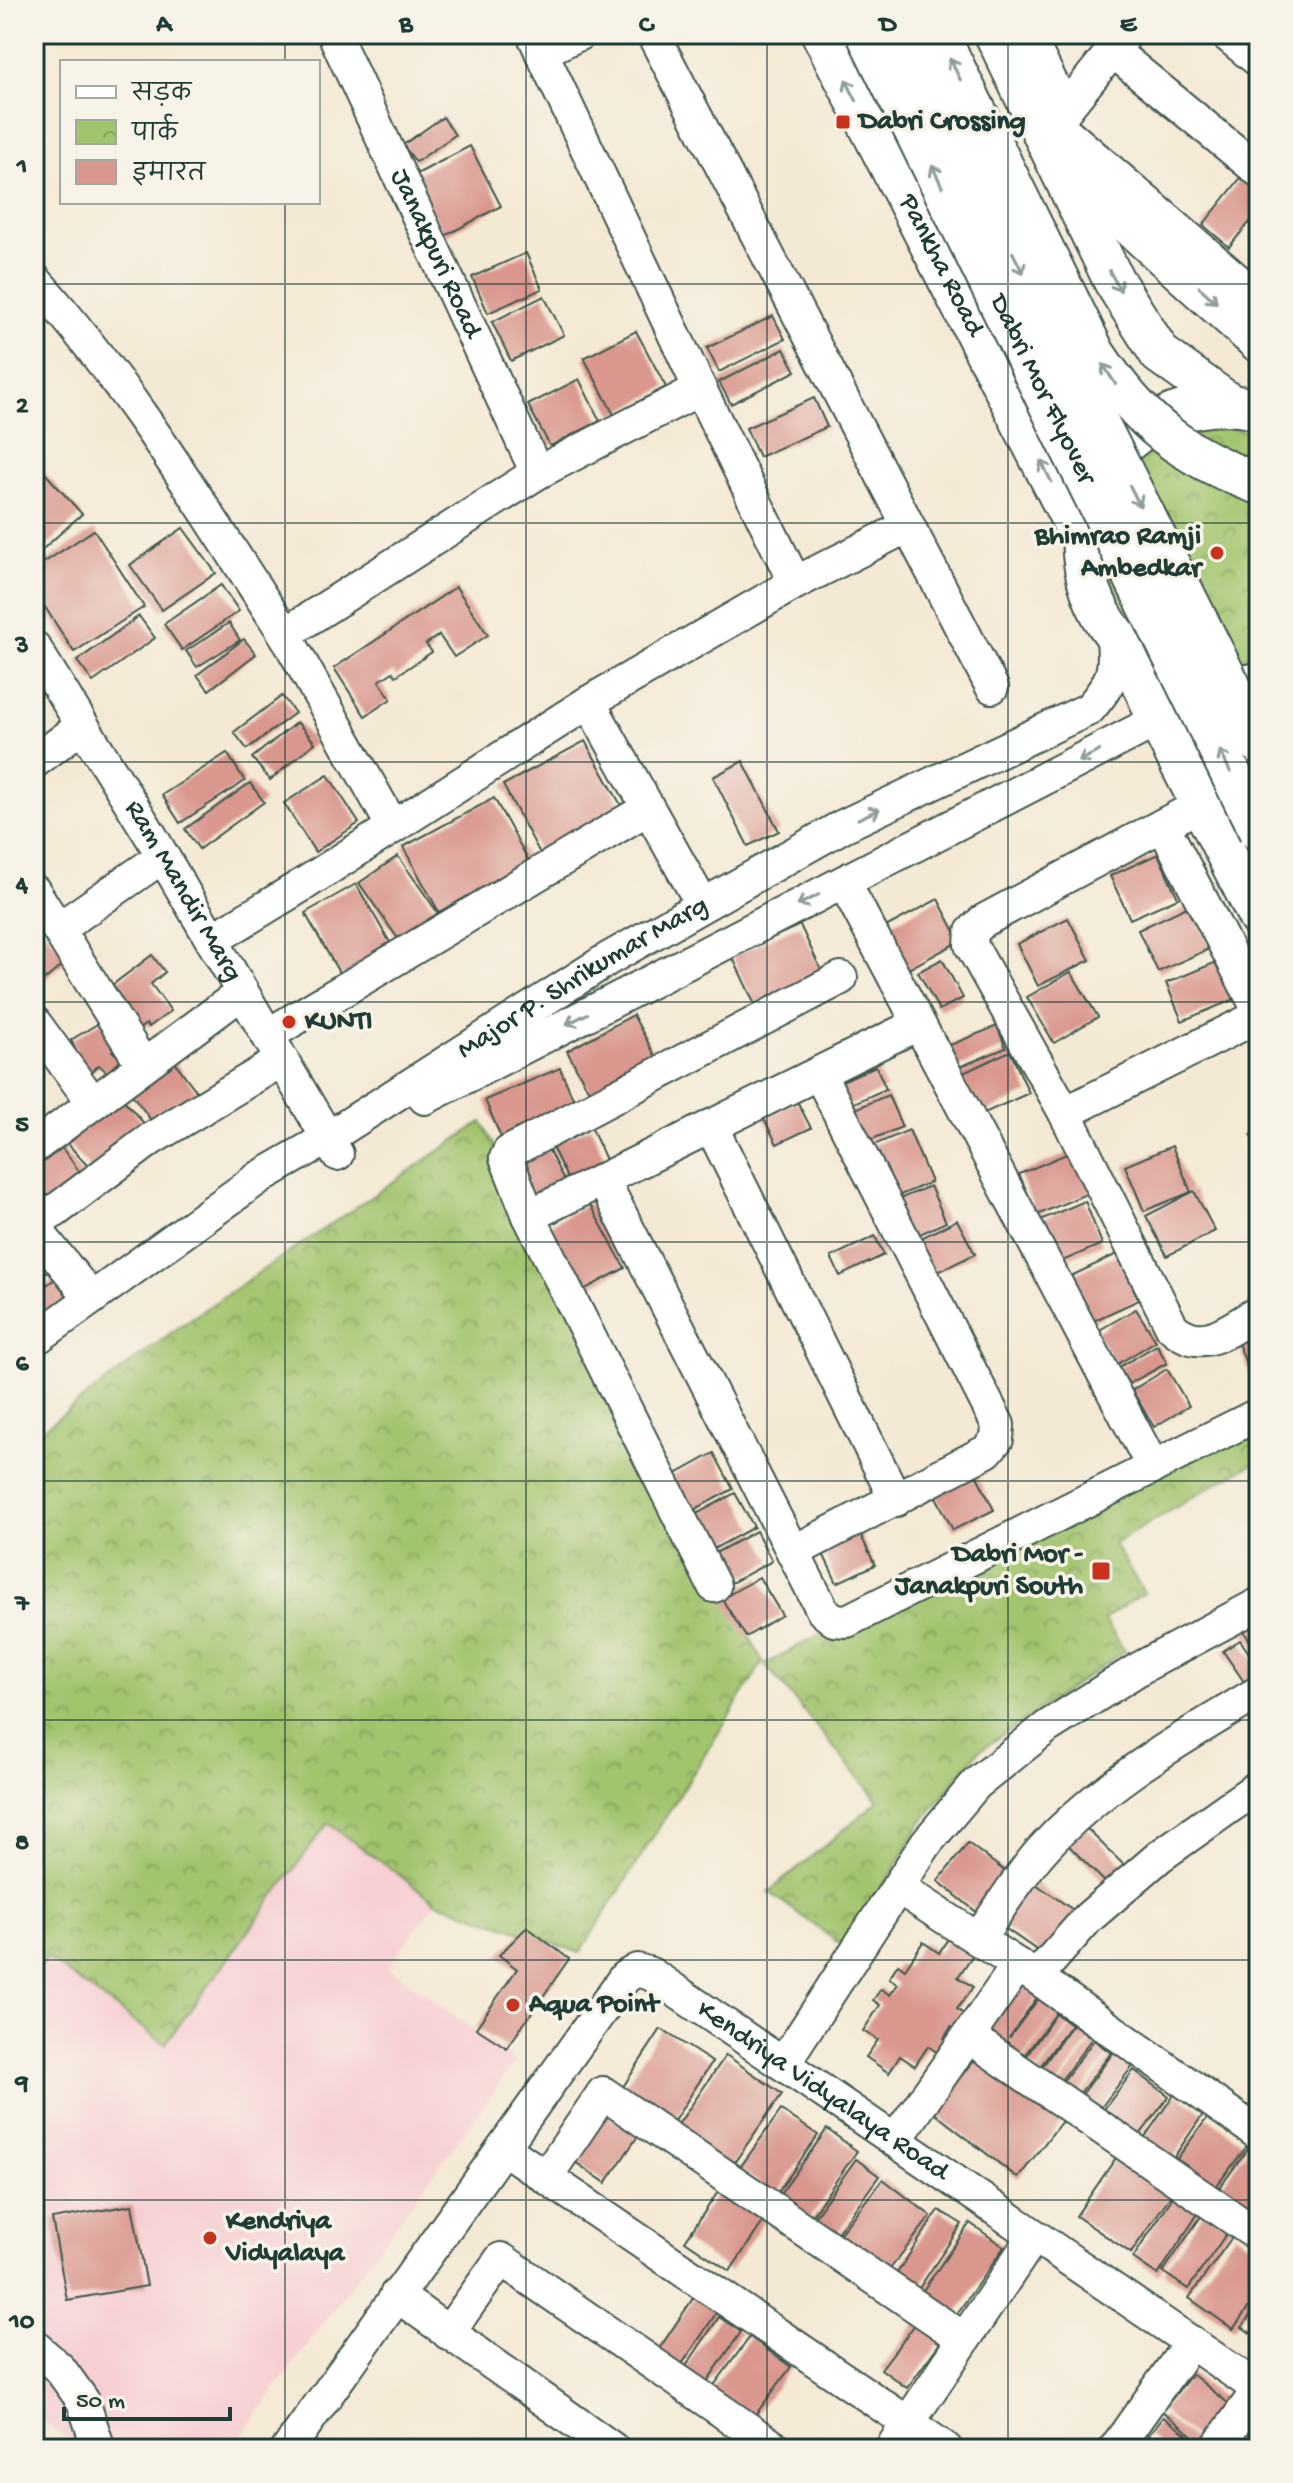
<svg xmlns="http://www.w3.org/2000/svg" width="1293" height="2483" font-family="'Gochi Hand','Playpen Sans Deva',sans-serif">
<defs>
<pattern id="park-crowns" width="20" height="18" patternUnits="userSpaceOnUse" patternTransform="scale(2)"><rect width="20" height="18" fill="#a2c46d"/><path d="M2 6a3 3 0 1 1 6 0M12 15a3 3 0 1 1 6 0" fill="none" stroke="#83a05a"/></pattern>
</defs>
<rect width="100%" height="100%" fill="#f7f3e8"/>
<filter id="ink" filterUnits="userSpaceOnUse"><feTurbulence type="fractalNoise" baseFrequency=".0125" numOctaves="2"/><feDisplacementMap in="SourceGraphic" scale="16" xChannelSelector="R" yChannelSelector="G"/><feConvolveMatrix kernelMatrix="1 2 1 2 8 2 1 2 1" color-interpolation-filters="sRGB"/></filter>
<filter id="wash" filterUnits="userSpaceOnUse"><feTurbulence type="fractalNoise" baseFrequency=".006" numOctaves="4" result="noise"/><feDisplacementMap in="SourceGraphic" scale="32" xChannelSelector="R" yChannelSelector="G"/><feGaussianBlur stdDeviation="1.8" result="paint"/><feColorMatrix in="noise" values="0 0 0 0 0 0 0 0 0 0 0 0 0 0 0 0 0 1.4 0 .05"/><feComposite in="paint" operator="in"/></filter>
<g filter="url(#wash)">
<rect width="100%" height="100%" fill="#f4e9d4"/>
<polygon fill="#f7cfd3" points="328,1823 436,1902 388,1967 516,2061 231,2449 80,2449 34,2415 34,1975 47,1957 165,2044"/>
<g fill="url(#park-crowns)" stroke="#608050" stroke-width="2">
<polygon points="1208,426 1227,427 1259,434 1259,656 1229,664 1128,624 1101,572 1131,462 1188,430"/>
<polygon points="482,1122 763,1662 580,1953 436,1902 328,1823 165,2044 47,1958 34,1975 34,1436 183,1324"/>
<polygon points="1259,1415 1259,1461 1215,1484 1114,1544 1144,1593 1104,1619 1125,1651 979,1751 922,1822 847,1949 769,1892 878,1801 765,1664 882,1601"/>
</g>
<g id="blocks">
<g fill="#d9978e">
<polygon points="443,117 455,135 416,162 403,145"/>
<polygon points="470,146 501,206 445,236 413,176"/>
<polygon points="1247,170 1259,181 1259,211 1229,247 1203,225"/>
<polygon points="526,253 542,289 488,313 472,277"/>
<polygon points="544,296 564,335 511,361 492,322"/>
<polygon points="773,316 785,339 719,372 707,348"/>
<polygon points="636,331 666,387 614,415 584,358"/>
<polygon points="784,349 796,371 731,404 719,382"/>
<polygon points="579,379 600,421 550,446 528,405"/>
<polygon points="814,398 827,427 759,457 746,428"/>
<polygon points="34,461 82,514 34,557"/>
<polygon points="183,528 216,573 162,610 130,565"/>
<polygon points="94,530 144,607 74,652 34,590 34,569"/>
<polygon points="221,585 239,611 182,650 164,624"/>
<polygon points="456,587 488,635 454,657 439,635 426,644 432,652 396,676 393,672 379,681 391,699 365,716 334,668"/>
<polygon points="139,616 155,638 93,682 77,661"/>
<polygon points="229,623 240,640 197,667 186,651"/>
<polygon points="244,639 256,654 209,690 197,675"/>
<polygon points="282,696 295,713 247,749 234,732"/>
<polygon points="297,722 315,743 270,780 252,758"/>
<polygon points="585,741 626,814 543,859 503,785"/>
<polygon points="227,753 245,781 180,823 162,795"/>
<polygon points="743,761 779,831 748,846 713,777"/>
<polygon points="328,775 359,823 315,852 284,803"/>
<polygon points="250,783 264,802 199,849 185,829"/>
<polygon points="494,798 530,863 439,912 403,847"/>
<polygon points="1158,854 1178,898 1130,919 1110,876"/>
<polygon points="398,856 438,913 399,940 359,883"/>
<polygon points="356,884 392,946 341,976 305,913"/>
<polygon points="938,899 960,941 903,972 880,930"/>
<polygon points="1191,905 1211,948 1158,972 1138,930"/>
<polygon points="1068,918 1090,960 1038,986 1017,944"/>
<polygon points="800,925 823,974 755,1005 732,956"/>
<polygon points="45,931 69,959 34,989 34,940"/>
<polygon points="152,955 165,972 151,984 171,1011 149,1027 146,1024 134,1033 103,992"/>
<polygon points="942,959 963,998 939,1010 918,972"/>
<polygon points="1219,961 1235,999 1182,1021 1166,983"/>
<polygon points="1071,972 1098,1017 1054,1043 1027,997"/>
<polygon points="633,1015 662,1068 596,1104 567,1051"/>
<polygon points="104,1020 120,1042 112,1051 121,1059 108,1073 99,1065 87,1076 71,1040"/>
<polygon points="997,1026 1006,1048 959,1067 950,1045"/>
<polygon points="1010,1051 1029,1093 980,1115 961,1074"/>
<polygon points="174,1061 197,1092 154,1124 131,1093"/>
<polygon points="876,1066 886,1089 845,1107 835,1084"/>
<polygon points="560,1068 578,1110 503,1142 485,1100"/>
<polygon points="888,1095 902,1127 860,1144 846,1113"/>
<polygon points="121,1097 148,1128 95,1174 68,1144"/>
<polygon points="797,1101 811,1128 777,1144 763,1117"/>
<polygon points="591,1127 607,1162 568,1180 551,1145"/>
<polygon points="909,1130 931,1182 891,1199 869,1147"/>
<polygon points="1259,1132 1259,1153 1251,1135"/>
<polygon points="1172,1146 1191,1192 1144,1211 1125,1166"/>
<polygon points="62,1148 85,1179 41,1212 34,1202 34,1169"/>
<polygon points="548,1149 566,1184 536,1201 517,1166"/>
<polygon points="1076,1150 1093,1191 1037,1215 1019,1174"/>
<polygon points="930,1186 946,1222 909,1239 892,1202"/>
<polygon points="1194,1191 1215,1231 1167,1256 1146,1216"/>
<polygon points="1085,1201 1102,1244 1058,1263 1040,1220"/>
<polygon points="589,1203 625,1268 578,1293 543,1229"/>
<polygon points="957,1220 975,1254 932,1275 915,1241"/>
<polygon points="875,1236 884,1255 840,1276 831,1257"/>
<polygon points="34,1245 53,1267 34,1283"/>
<polygon points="1117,1254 1139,1300 1093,1321 1071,1276"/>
<polygon points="55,1279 70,1300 34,1324 34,1294"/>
<polygon points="1136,1309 1156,1341 1116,1365 1096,1332"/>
<polygon points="1259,1326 1259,1391 1257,1392 1235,1335"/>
<polygon points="1157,1345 1167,1363 1129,1384 1119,1367"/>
<polygon points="1167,1369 1189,1406 1154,1427 1132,1390"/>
<polygon points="714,1453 733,1489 690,1512 671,1477"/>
<polygon points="972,1466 994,1510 953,1530 931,1487"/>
<polygon points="735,1493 754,1527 710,1551 691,1517"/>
<polygon points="855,1523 875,1565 837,1583 817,1541"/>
<polygon points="756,1531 772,1561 724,1587 708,1557"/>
<polygon points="759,1577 782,1615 746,1637 722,1599"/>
<polygon points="1259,1613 1259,1653 1239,1625"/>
<polygon points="1240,1640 1259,1668 1259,1687 1251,1692 1223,1651"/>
<polygon points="1081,1823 1129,1870 1112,1889 1064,1841"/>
<polygon points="968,1843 1015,1879 984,1918 938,1881"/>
<polygon points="1030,1880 1079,1914 1048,1958 999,1924"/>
<polygon points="527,1927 569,1959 507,2048 476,2028 517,1969 499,1955"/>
<polygon points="949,1937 974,1953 958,1977 973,1987 957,2009 968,2017 958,2031 951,2027 944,2038 951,2043 942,2056 928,2046 915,2066 900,2056 889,2073 866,2057 878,2040 863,2031 880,2005 873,2000 881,1989 890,1995 898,1984 889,1978 898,1964 905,1969 923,1942 939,1953"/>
<polygon points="1020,1983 1038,1996 1009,2038 1039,1998 1057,2012 1018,2064 982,2037"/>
<polygon points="1056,2014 1071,2024 1037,2071 1023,2061"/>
<polygon points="1073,2024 1092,2038 1056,2087 1037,2074"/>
<polygon points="661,2029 712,2062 670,2127 619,2093"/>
<polygon points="1094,2040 1111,2053 1073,2102 1057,2089"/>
<polygon points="1116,2049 1135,2063 1093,2118 1075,2104"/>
<polygon points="981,2051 1065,2117 1018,2178 933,2112"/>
<polygon points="726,2055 782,2094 729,2170 673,2132"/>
<polygon points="1134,2070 1169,2096 1133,2144 1098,2117"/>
<polygon points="1175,2093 1204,2113 1169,2164 1140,2144"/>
<polygon points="600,2110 638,2136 606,2183 569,2158"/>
<polygon points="781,2110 818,2135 776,2195 739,2169"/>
<polygon points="1208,2117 1247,2146 1208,2197 1170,2168"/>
<polygon points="827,2129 857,2151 805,2225 774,2203"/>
<polygon points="1122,2149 1177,2186 1131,2253 1076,2216"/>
<polygon points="1248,2149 1259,2158 1259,2205 1249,2219 1215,2194"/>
<polygon points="856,2159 879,2176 835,2236 812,2220"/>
<polygon points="883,2179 931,2216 886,2274 838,2236"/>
<polygon points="724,2183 769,2213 730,2271 685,2241"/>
<polygon points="1178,2189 1203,2206 1158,2275 1133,2258"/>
<polygon points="132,2205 147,2286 67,2300 52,2219"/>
<polygon points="1206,2209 1231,2227 1188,2289 1163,2272"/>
<polygon points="939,2210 962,2224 917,2291 895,2276"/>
<polygon points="970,2223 1004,2247 956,2315 922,2292"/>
<polygon points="1235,2233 1259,2250 1259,2293 1233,2329 1189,2298"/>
<polygon points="694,2297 717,2312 676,2373 653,2358"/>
<polygon points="1259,2303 1259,2339 1242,2327"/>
<polygon points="719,2317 741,2332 701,2390 680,2375"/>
<polygon points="920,2318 945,2336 907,2388 881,2369"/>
<polygon points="750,2337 791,2367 750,2422 709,2392"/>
<polygon points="1192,2374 1234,2408 1204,2445 1162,2411"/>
<polygon points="1163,2417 1204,2447 1202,2449 1166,2449 1148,2436"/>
<polygon points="1246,2420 1259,2429 1259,2449 1225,2449"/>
</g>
</g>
</g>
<g filter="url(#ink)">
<use href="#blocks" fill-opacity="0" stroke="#3f574c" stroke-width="2"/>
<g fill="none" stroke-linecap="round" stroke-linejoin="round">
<g stroke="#3f574c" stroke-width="36">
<g id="minor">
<path id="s1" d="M334,34L537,473"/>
<polyline points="653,34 992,687"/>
<polyline points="1027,34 1065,110"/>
<polyline points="1226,34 1259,61"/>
<polyline points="1113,51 1259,171"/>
<polyline points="541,52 579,34"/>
<polyline points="1055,123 1259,299"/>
<polyline points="1045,135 1126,34"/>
<path d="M34,279C131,387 206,513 285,634L537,473L700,389L533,34"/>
<polyline points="700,389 795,583 589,702 702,904"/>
<polyline points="795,583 908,526"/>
<polyline points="285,634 393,827"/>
<path id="s2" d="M34,647L151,836L337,1154"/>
<polyline points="34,762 70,735"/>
<path d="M1200,805L983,921L972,932L971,945L1065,1113L1172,1327C1203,1355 1228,1329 1259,1312"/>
<polyline points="1163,825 1259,1011"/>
<polyline points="34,891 143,1065"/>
<polyline points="58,929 149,866"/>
<polyline points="212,940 304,884 589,702"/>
<polyline points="34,1022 93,1103"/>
<polyline points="268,1035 647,809"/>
<polyline points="425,1098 1158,720"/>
<polyline points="1065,1113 1259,1016"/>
<polyline points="711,1126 896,1500"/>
<polyline points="34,1147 228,1003"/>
<polyline points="603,1180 823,1611 834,1620 847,1621 1153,1467 844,882"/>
<polyline points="529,1216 918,1024"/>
<polyline points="34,1222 55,1211 151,1139 267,1069"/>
<polyline points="34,1227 91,1298"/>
<path id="s3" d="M34,1340L260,1177L326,1139L608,959L843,826L1089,709C1114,681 1117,669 1112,632"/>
<polyline points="1153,1467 1259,1414"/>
<polyline points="793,1552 987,1451 997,1439 998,1425 819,1073"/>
<polyline points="714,1586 529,1216 506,1158 509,1152 841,978"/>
<polyline points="1259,1786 1160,1856 1088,1918 1036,1977 1259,2134"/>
<polyline points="898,1887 1036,1977"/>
<path d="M978,1939C999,1910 1018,1877 1042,1850C1101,1784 1184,1737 1259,1692"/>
<polyline points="968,2036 1259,2236"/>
<polyline points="783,2064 927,1842 976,1784 1047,1727 1140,1668 1259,1604"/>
<polyline points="895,2141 1018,1965"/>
<polyline points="503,2148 908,2423 891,2449"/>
<polyline points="546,2177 603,2093 964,2339"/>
<polyline points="396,2295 613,2449"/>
<polyline points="448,2333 501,2259 777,2449"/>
<polyline points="34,2346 60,2369 83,2401 97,2443 92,2449"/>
<path id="s4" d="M288,2449L625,1977L637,1970L651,1974L1259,2389"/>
<polyline points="946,2449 908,2423 1034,2236"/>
<polyline points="1115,2449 1191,2342"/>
<polyline points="1216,2449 1259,2389"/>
</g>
</g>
<g stroke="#3f574c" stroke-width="44">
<g id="major">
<path id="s5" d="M822,34L1082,540"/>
<polyline points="995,34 1114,281 1160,354 1231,405"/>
<polyline points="1070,165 1134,229 1259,342"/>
<path d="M1259,410C1228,401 1193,405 1164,418C1011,490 1091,720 1259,683"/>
<polyline points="1130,653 1158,720 1259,918"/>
</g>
</g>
<use href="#minor" stroke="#fff" stroke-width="32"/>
<use href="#major" stroke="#fff" stroke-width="40"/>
<g stroke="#3f574c" stroke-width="44" stroke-linecap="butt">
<g id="major-bridge">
<path id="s6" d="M867,34L1259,831"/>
<path d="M938,34L1095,354C1141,423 1181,455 1259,484"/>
<polyline points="908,44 1259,743"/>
</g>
</g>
<use href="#major-bridge" stroke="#fff" stroke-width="40"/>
</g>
<defs><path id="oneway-shaft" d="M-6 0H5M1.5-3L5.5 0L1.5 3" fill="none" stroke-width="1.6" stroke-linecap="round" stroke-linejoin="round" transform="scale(2)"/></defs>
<g stroke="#8f9e9a">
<use href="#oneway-shaft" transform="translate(955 69) rotate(-116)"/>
<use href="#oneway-shaft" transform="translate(851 90) rotate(-117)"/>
<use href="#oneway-shaft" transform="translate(937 176) rotate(-116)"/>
<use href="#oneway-shaft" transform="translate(1018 263) rotate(63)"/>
<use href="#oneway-shaft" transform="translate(1115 281) rotate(61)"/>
<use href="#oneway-shaft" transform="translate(1208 295) rotate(42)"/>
<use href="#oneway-shaft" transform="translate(1109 374) rotate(-123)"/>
<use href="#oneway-shaft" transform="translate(1046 471) rotate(-117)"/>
<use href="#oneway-shaft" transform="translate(1135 496) rotate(63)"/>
<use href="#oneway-shaft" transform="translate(1089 756) rotate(153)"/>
<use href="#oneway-shaft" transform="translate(1225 761) rotate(-116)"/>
<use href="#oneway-shaft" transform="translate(869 814) rotate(-25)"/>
<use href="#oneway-shaft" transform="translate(808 900) rotate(153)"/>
<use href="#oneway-shaft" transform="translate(577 1019) rotate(153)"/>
</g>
</g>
<path fill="none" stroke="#1f3d34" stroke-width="2" stroke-opacity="0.55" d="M285,34V62M526,34V2449M767,34V2449M1008,34V2449M285,202V2449M34,284H1259M34,523H1259M34,762H1259M34,1002H1259M34,1242H1259M34,1481H1259M34,1720H1259M34,1960H1259M34,2200H1259"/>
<g fill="#c8321e" stroke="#f7f3e8" stroke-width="3">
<rect x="835" y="114" width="16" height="16" rx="4"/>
<circle cx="1217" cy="553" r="8"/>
<circle cx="289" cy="1022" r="8"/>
<rect x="1091" y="1561" width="20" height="20" rx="4"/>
<circle cx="513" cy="2005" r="8"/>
<circle cx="210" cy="2238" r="8"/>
</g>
<g text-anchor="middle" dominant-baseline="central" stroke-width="7" stroke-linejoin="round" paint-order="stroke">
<g font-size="28" font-weight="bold" fill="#1f3d34" stroke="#f7f3e8" text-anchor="start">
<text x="859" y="122">Dabri Crossing</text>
<text x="1201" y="537" text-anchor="end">Bhimrao Ramji<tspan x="1201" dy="32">Ambedkar</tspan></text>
<text x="305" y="1022">KUNTI</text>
<text x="1083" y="1555" text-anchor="end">Dabri Mor -<tspan x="1083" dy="32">Janakpuri South</tspan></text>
<text x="529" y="2005">Aqua Point</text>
<text x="226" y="2222">Kendriya<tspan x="226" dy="32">Vidyalaya</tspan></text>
</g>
<g font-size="28" fill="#1f3d34" stroke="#f7f3e8">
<text stroke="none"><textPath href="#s1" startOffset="242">Janakpuri Road</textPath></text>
<text stroke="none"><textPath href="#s5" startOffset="260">Pankha Road</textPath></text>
<text stroke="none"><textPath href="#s6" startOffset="396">Dabri Mor Flyover</textPath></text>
<text stroke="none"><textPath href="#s2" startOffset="286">Ram Mandir Marg</textPath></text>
<text stroke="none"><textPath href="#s3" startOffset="658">Major P. Shrikumar Marg</textPath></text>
<text stroke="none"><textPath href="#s4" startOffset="816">Kendriya Vidyalaya Road</textPath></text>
</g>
</g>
<rect width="1293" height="2483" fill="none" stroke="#f7f3e8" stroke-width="88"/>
<rect x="60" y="60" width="260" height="144" fill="#f7f3e8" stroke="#a1aaa0" stroke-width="2"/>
<rect x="76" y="86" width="40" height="12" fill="#ffffff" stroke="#a1aaa0" stroke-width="2"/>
<text x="132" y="100" font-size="24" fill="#1f3d34">सड़क</text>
<rect x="76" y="120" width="40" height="24" fill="url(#park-crowns)" stroke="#a1aaa0" stroke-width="2"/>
<text x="132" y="140" font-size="24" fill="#1f3d34">पार्क</text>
<rect x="76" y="160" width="40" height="24" fill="#d9978e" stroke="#a1aaa0" stroke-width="2"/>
<text x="132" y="180" font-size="24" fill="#1f3d34">इमारत</text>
<path d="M64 2407v12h166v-12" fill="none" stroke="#1f3d34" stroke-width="4"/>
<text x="76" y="2407" font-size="24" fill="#1f3d34" stroke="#f7f3e8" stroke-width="6" paint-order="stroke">50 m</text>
<rect x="44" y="44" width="1205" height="2395" fill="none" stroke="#1f3d34" stroke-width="3"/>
<g font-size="26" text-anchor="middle" font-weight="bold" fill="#1f3d34">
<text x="164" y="31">A</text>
<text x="406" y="31">B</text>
<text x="646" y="31">C</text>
<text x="888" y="31">D</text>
<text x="1128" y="31">E</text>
<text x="22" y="173">1</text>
<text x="22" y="412">2</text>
<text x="22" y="652">3</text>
<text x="22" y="891">4</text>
<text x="22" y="1131">5</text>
<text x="22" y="1370">6</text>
<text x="22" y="1610">7</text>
<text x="22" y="1849">8</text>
<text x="22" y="2089">9</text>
<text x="22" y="2328">10</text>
</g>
</svg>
